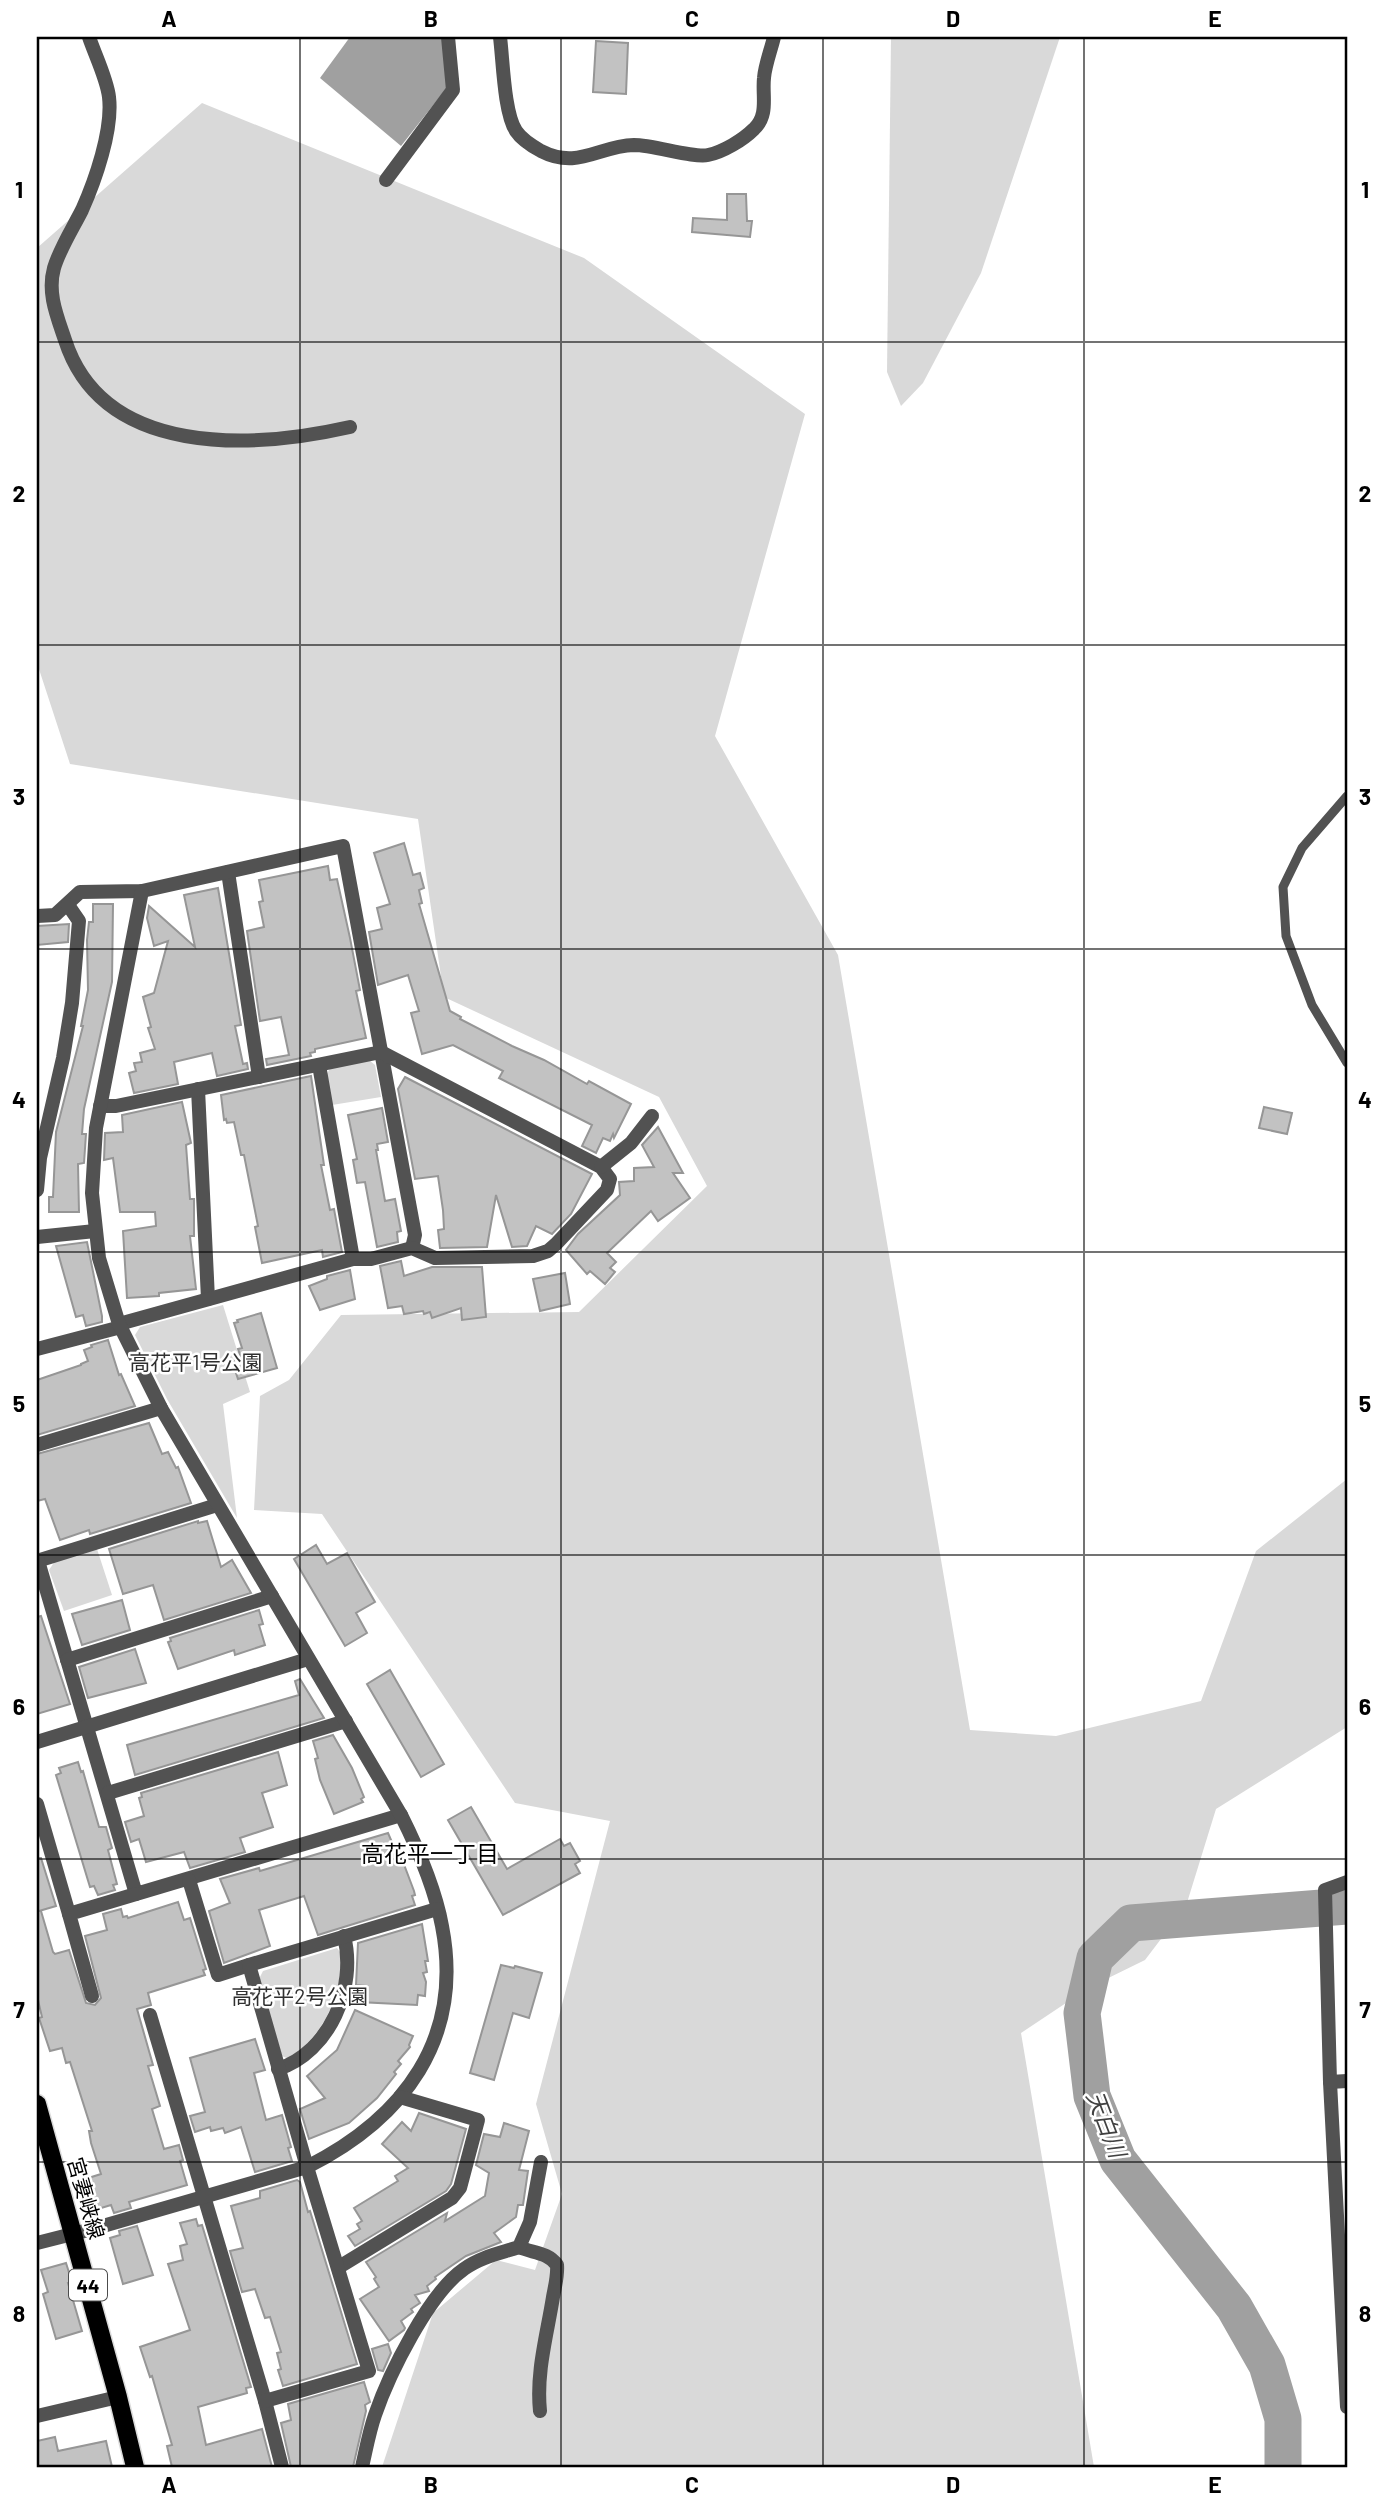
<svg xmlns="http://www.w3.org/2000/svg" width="1384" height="2504" font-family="Barlow,'Noto Sans JP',sans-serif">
<rect width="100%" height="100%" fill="#fff"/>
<g fill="#d9d9d9">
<polygon points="891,37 1060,37 981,273 923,383 901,406 887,372"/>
<polygon points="202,103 584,258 805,414 715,736 838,955 970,1730 1056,1736 1201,1701 1256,1551 1347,1479 1347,1727 1216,1809 1186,1906 1145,1960 1090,1987 1021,2033 1094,2467 382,2467 433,2313 496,2260 535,2270 562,2194 536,2104 610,1821 515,1803 322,1514 254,1510 260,1396 289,1380 341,1315 579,1312 707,1186 659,1097 444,997 418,819 70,764 37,663 37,248"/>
<polygon points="369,1060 375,1065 381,1097 332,1105 327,1074 330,1068"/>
<polygon points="223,1305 250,1392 223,1404 237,1518 167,1399 135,1335 140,1327"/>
<polygon points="97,1549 112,1595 64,1611 49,1570 55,1561"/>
<path d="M337,1948L343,1956C337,2002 327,2030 289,2059L282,2056L259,1979L263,1971Z"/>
</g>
<polygon fill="#a0a0a0" points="350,37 442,37 449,85 401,146 320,78"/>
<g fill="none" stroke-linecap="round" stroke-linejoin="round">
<polyline stroke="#a0a0a0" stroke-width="37" points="1283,2467 1283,2419 1267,2365 1234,2307 1118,2160 1092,2096 1082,2013 1095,1958 1131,1923 1347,1906"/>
</g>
<g fill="#c2c2c2" stroke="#969696" stroke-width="2">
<polygon points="596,41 628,43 626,94 593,92"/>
<polygon points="727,194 746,194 747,221 752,221 750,237 692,232 693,218 727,220"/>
<polygon points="404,843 413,875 420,873 424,888 419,890 422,903 419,904 450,1011 461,1017 460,1019 512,1046 544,1060 587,1084 589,1081 631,1104 614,1138 613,1134 610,1141 603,1138 596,1153 582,1146 592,1125 499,1078 503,1071 453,1045 422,1054 411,1013 419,1011 408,975 378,985 369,932 382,929 377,908 390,904 374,853"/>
<polygon points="328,866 330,880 337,879 350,938 360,990 356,991 366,1038 315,1049 315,1052 310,1053 311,1056 267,1065 266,1059 289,1055 281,1017 260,1021 247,931 264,927 259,902 263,901 259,880"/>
<polygon points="218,888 241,1025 235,1026 243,1064 247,1063 248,1069 217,1076 212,1053 174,1062 178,1084 134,1093 129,1073 136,1071 134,1063 142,1062 140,1053 155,1049 148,1028 151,1027 143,997 154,993 168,941 154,946 147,918 149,906 195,947 184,895"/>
<polygon points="93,904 113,904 112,982 84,1109 82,1134 86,1134 84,1163 78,1164 79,1212 49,1212 49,1197 53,1197 56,1132 83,1026 81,1026 88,990 87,940 89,922 93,922"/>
<polygon points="69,924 68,942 37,945 37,926"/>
<polygon points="311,1076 324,1165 321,1165 330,1210 334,1209 342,1252 323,1257 322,1250 262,1263 255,1227 258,1226 244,1155 241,1155 234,1122 227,1123 226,1119 224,1120 221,1095"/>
<polygon points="405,1077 592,1174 571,1214 552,1234 536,1226 527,1246 512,1247 496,1195 487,1247 440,1248 438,1230 444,1229 443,1210 438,1176 415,1179 398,1089"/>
<polygon points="182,1102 191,1143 186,1145 190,1199 194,1199 194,1236 190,1236 196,1289 159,1293 159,1296 127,1298 123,1231 156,1226 155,1212 120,1212 113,1158 104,1160 105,1133 123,1132 122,1115"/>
<polygon points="1264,1107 1292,1113 1287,1134 1259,1128"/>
<polygon points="382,1108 388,1142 377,1144 378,1150 376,1150 385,1201 395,1199 401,1231 397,1232 398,1242 377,1247 365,1182 357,1183 353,1160 357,1159 348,1115"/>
<polygon points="658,1127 683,1173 673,1173 690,1198 658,1221 651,1211 607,1253 616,1262 610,1268 615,1272 605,1284 590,1271 587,1274 566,1250 578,1234 620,1195 619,1182 634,1181 634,1168 654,1167 642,1145"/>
<polygon points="87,1242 102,1316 102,1322 86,1326 83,1315 76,1317 56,1246"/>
<polygon points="401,1261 404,1276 432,1267 482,1267 486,1317 462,1320 461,1308 432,1318 430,1312 424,1314 423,1311 404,1314 402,1306 388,1308 380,1266"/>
<polygon points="350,1270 355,1299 320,1310 309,1286 327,1279 327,1276"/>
<polygon points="565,1273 570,1304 540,1311 533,1279"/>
<polygon points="261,1313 277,1368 238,1379 232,1361 241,1358 238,1349 242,1348 234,1323 238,1322 237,1320"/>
<polygon points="108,1340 119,1375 121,1374 135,1406 37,1435 37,1380 81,1365 81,1364 88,1361 84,1350 92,1347 91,1345"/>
<polygon points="149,1423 162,1454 168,1452 176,1468 178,1467 191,1503 90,1534 89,1530 60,1540 45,1499 37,1501 37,1454"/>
<polygon points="198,1521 198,1523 207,1521 221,1567 232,1560 251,1593 164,1620 153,1585 123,1594 109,1549"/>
<polygon points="316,1545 327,1564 347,1553 375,1602 356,1613 367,1633 345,1646 294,1559"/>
<polygon points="122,1600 130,1630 82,1645 72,1614"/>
<polygon points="259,1610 263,1624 259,1625 265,1645 235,1655 234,1650 178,1669 168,1642 171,1641 170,1638"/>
<polygon points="41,1616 70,1704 37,1714 37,1617"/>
<polygon points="135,1649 146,1683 88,1698 79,1667"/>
<polygon points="390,1670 444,1764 421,1777 367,1684"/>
<polygon points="300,1679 324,1718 135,1775 127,1745 299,1695 295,1681"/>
<polygon points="333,1735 352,1768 364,1797 361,1799 363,1802 334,1814 320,1780 315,1759 318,1758 313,1741"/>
<polygon points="278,1752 287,1785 262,1793 273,1827 240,1838 245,1852 190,1868 184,1852 146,1862 139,1839 131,1842 125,1822 144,1816 139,1798 142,1797 141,1793"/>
<polygon points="78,1762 81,1772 83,1771 99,1827 106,1827 112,1848 108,1850 117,1884 113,1885 115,1890 98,1895 94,1886 90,1887 56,1775 61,1773 59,1768"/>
<polygon points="471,1807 507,1869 560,1839 564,1846 570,1843 580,1861 575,1864 580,1873 503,1915 448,1820"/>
<polygon points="388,1833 394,1847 397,1846 414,1891 415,1895 412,1896 415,1905 318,1935 304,1896 259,1910 270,1946 224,1963 209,1911 230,1903 220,1879 259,1868 260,1871"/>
<polygon points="37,1858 41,1858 56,1906 39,1911 41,1911 53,1952 55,1954 69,1950 86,2003 95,2005 101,1998 85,1936 107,1930 103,1914 121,1909 123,1917 127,1916 128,1918 178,1902 184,1920 190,1918 206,1969 203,1970 205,1975 148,1993 151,2005 137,2009 153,2065 148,2066 160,2106 152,2109 164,2149 179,2145 183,2160 180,2161 187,2185 129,2202 131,2208 114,2213 111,2205 88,2212 82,2192 85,2191 82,2180 101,2174 91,2143 89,2131 92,2131 70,2062 66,2063 62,2048 50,2051 39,2018 42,2017 37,1996"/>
<polygon points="422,1924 428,1961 425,1961 427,1972 423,1973 426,1982 425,1996 418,1995 417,2005 359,2002 367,1986 356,1985 358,1943"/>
<polygon points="501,1965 514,1968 515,1966 542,1973 529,2018 513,2013 494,2080 470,2073"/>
<polygon points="355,2010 413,2036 409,2045 410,2047 398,2061 401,2064 394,2072 396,2074 377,2098 349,2123 309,2139 300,2109 325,2098 307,2076 337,2050"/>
<polygon points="255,2039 265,2070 254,2073 266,2120 282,2115 291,2147 288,2148 292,2161 255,2172 241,2127 225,2133 223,2128 211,2131 210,2127 195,2132 190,2116 205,2112 190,2058"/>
<polygon points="419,2113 466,2129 451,2184 446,2191 355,2246 348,2236 360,2229 357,2224 362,2221 354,2208 398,2181 395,2176 408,2168 382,2144 402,2122 411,2131"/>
<polygon points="504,2123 529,2131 519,2170 528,2171 523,2205 518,2205 516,2217 494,2233 501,2242 466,2256 435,2277 436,2279 427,2286 429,2291 415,2295 420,2303 411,2309 413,2312 401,2321 405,2328 404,2330 389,2341 360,2299 379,2287 374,2279 376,2277 366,2262 447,2213 445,2221 485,2196 489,2173 476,2165 484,2134 500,2137"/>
<polygon points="297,2180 300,2182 308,2212 310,2211 357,2364 283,2386 278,2370 281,2369 277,2353 281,2352 270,2317 265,2318 255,2289 242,2292 230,2251 243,2248 231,2206 260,2198 260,2191"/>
<polygon points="196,2219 198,2226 202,2225 251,2387 246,2388 247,2393 198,2407 206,2445 262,2429 272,2467 172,2467 167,2446 172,2445 152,2376 150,2377 140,2347 190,2330 168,2264 183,2260 180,2246 187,2244 180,2223"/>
<polygon points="137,2226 153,2275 123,2284 110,2238 120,2235 119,2231"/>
<polygon points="66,2263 72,2282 68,2283 82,2331 56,2339 43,2294 48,2292 41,2270"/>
<polygon points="388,2344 391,2353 383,2371 378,2370 372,2349"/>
<polygon points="364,2382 370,2402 365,2405 366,2411 353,2467 291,2467 281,2423 291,2420 288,2404"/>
<polygon points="55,2437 58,2451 106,2441 112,2467 37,2467 37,2441"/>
</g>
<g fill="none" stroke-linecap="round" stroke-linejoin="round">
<g stroke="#dbdbdb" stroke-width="21">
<polyline id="primary" points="37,2104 118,2397 135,2467"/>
</g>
<polyline stroke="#525252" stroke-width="9" points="1347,796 1302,848 1283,887 1286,936 1312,1005 1347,1063"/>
<g stroke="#525252" stroke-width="14">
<path d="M89,37C95,55 107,79 109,97C113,130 95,181 82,210C73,228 60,248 54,268C47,293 57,316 65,340C103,458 253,449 350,427"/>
<path d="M500,37C503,60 504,113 516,131C522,140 532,146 541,151C578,170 598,146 634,145C654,145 693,158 708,155C723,152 743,140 754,129C769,115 762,96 764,78C765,65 771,50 774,37"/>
<polyline points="386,180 453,90 448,37"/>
<polyline points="228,872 259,1077"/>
<polyline points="37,916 55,915 80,892 142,891 343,846 415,1235 412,1248"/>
<polyline points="319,1065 353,1259"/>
<polyline points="198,1089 208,1299"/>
<polyline points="100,1106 116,1106 381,1052 601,1167 610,1179 607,1190 556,1244 548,1251 533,1256 435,1258 412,1248 371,1259 353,1259 119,1324"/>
<polyline points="601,1167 631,1143 652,1116"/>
<polyline points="37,1190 40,1158 63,1058 72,1003 79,921 68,905"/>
<polyline points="37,1237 95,1231"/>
<polyline points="37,1349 121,1327"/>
<polyline points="37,1445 161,1408"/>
<polyline points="37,1561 217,1505"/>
<polyline points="38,1561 136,1894 401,1815"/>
<polyline points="67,1660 272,1596"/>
<polyline points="37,1742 308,1659"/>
<polyline points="108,1793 346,1721"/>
<polyline points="37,1804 69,1914"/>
<polyline points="189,1880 218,1975 249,1965"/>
<polyline points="1347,1882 1325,1890 1330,2082 1347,2407"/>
<polyline points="92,1996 69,1914 136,1894"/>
<polyline points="150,2015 265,2401 282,2467"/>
<path d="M278,2069C330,2052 357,1987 344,1936"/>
<polyline points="1330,2082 1347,2081"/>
<path d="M37,2243L96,2228L307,2167C404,2118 464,2039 442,1926C435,1888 418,1849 401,1815L161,1408L119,1324L99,1258L92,1193L96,1128L142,891"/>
<path d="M519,2247C532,2253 548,2252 557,2265C558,2275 555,2286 553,2297C547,2335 536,2372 540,2411"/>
<polyline points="339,2267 452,2198 460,2188 478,2120 400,2097"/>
<polyline points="265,2401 369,2371 307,2167 249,1965 437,1909"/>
<polyline points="37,2416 118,2397"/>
<path d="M362,2467C366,2450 369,2432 375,2415C389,2374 429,2293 464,2269C480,2257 501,2253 519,2247L530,2222L541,2162"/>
</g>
<use href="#primary" stroke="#000" stroke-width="18"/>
</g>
<path fill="none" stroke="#000" stroke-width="2" stroke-opacity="0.55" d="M300,37V2467M561,37V2467M823,37V2467M1084,37V2467M37,342H1347M37,645H1347M37,949H1347M37,1252H1347M37,1555H1347M37,1859H1347M37,2162H1347"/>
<g text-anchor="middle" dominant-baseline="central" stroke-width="5" stroke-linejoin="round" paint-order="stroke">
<rect fill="#fff" stroke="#4c4c4c" stroke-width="2" x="69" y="2269.5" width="38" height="31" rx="5"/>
<g font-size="19" font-weight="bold" fill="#000">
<text x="88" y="2285">44</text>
</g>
<g font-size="21" fill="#303030" stroke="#fff">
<text x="196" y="1361">高花平1号公園</text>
<text x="300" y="1995">高花平2号公園</text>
</g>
<g font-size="21" fill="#000" stroke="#fff">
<text transform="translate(87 2198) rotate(74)">宮妻峡線</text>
</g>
<g font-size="23" fill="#000" stroke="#fff">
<text x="430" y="1853">高花平一丁目</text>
</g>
<g font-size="23" font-style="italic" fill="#414141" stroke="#fff">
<text transform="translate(1107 2124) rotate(69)">天白川</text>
</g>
</g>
<rect width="1384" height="2504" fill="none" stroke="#ffffff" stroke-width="77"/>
<rect x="38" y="38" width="1308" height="2428" fill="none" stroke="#000" stroke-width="2.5"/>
<g font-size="23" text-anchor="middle" font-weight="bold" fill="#000">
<text x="169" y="27">A</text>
<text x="431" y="27">B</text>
<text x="692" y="27">C</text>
<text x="953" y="27">D</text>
<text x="1215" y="27">E</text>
<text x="19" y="198">1</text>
<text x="1365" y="198">1</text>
<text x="19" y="502">2</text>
<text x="1365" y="502">2</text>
<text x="19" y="805">3</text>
<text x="1365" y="805">3</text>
<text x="19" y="1108">4</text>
<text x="1365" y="1108">4</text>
<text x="19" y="1412">5</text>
<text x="1365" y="1412">5</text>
<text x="19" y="1715">6</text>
<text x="1365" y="1715">6</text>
<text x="19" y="2018">7</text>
<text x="1365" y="2018">7</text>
<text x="19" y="2322">8</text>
<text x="1365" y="2322">8</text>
<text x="169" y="2493">A</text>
<text x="431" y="2493">B</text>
<text x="692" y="2493">C</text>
<text x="953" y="2493">D</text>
<text x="1215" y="2493">E</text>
</g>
</svg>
